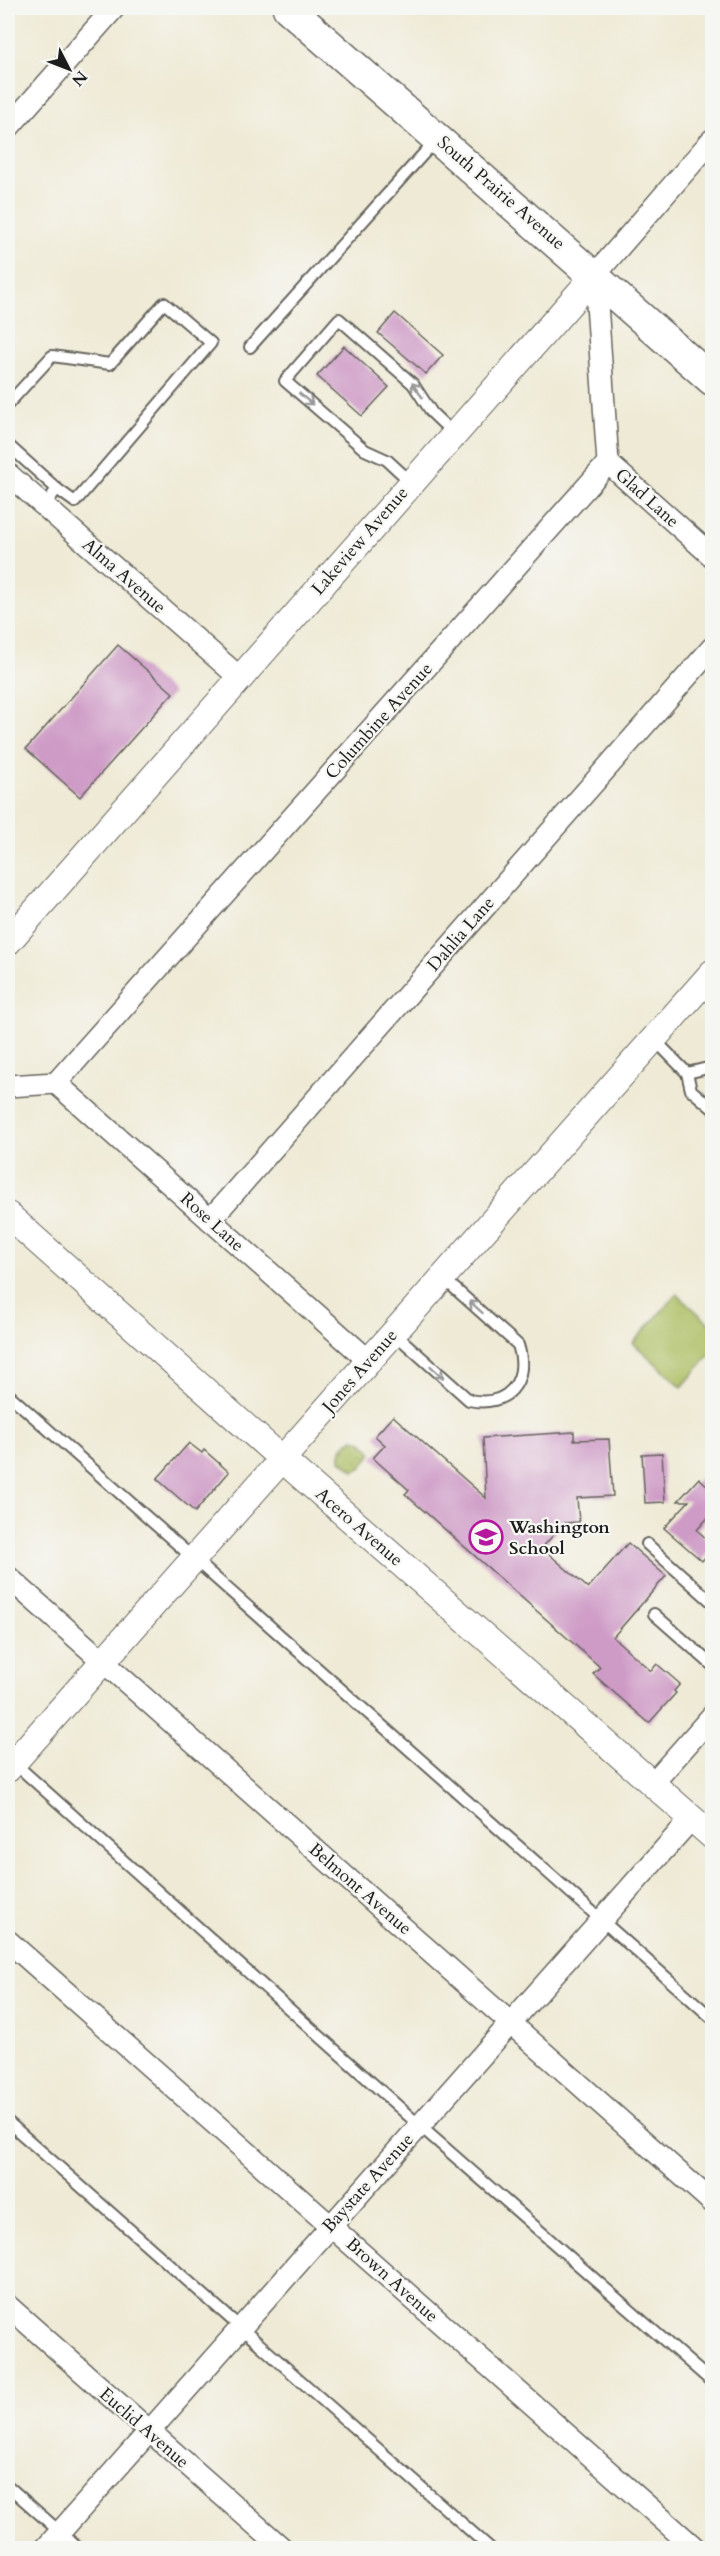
<svg xmlns="http://www.w3.org/2000/svg" width="720" height="2556" font-family="Cardo,serif">
<defs>
<pattern id="park-dots" width="8" height="8" patternUnits="userSpaceOnUse" patternTransform="scale(1.5)"><rect width="8" height="8" fill="#abbd61"/><path d="M2 2h.1M6 6h.1" fill="none" stroke="#93a254" stroke-width="1.8" stroke-linecap="round"/></pattern>
</defs>
<rect width="100%" height="100%" fill="#f6f6f2"/>
<filter id="ink" filterUnits="userSpaceOnUse"><feTurbulence type="fractalNoise" baseFrequency=".0167" numOctaves="2"/><feDisplacementMap in="SourceGraphic" scale="12" xChannelSelector="R" yChannelSelector="G"/><feConvolveMatrix kernelMatrix="1 2 1 2 8 2 1 2 1" color-interpolation-filters="sRGB"/></filter>
<filter id="wash" filterUnits="userSpaceOnUse"><feTurbulence type="fractalNoise" baseFrequency=".008" numOctaves="4" result="noise"/><feDisplacementMap in="SourceGraphic" scale="24" xChannelSelector="R" yChannelSelector="G"/><feGaussianBlur stdDeviation="1.35" result="paint"/><feColorMatrix in="noise" values="0 0 0 0 0 0 0 0 0 0 0 0 0 0 0 0 0 1.4 0 .05"/><feComposite in="paint" operator="in"/></filter>
<g filter="url(#wash)">
<rect width="100%" height="100%" fill="#efead5"/>
<path fill="url(#park-dots)" stroke="#646c3e" stroke-width="1.5" d="M354,1439L363,1442L372,1453L361,1468L354,1471L341,1460C340,1449 344,1444 354,1439Z"/>
<polygon fill="#abbd61" stroke="#646c3e" stroke-width="1.5" points="677,1294 712,1326 712,1352 682,1387 633,1343"/>
<g id="blocks">
<g fill="#ce9ac6">
<polygon points="395,313 443,355 426,374 378,333"/>
<polygon points="344,346 389,387 362,416 317,376"/>
<polygon points="118,645 173,693 80,797 26,749"/>
<polygon points="393,1416 486,1498 483,1438 574,1432 574,1440 609,1439 613,1496 577,1498 579,1522 564,1523 542,1548 588,1588 628,1543 666,1576 613,1637 651,1671 657,1664 680,1684 674,1691 676,1693 649,1723 593,1674 600,1667 405,1494 409,1490 373,1458 385,1445 375,1436"/>
<polygon points="189,1443 202,1453 204,1450 229,1472 195,1512 157,1479"/>
<polygon points="662,1453 665,1502 645,1503 642,1454"/>
<polygon points="699,1478 712,1490 712,1513 697,1530 712,1544 712,1549 702,1561 664,1528 689,1501 678,1501"/>
</g>
</g>
</g>
<g filter="url(#ink)">
<use href="#blocks" fill-opacity="0" stroke="#66645d" stroke-width="1.5"/>
<g fill="none" stroke-linecap="round" stroke-linejoin="round">
<g stroke="#66645d" stroke-width="14">
<g id="service">
<polyline points="250,347 435,141"/>
<polyline points="8,404 52,356 110,364 164,303 211,343 75,502 57,489"/>
<polyline points="8,445 57,489 44,506"/>
<polyline points="412,483 387,460 365,450 285,381 339,319 413,384 432,413 454,434"/>
<polyline points="654,1039 687,1073 691,1090 712,1108"/>
<polyline points="687,1073 712,1067"/>
<path d="M394,1333L469,1400C507,1408 530,1382 518,1345L443,1278"/>
<polyline points="8,1394 712,2018"/>
<polyline points="647,1544 712,1602"/>
<polyline points="654,1614 712,1665"/>
<polyline points="12,1761 419,2125 712,2382"/>
<polyline points="8,2122 490,2548"/>
<polyline points="8,2486 78,2548"/>
</g>
</g>
<g stroke="#66645d" stroke-width="24">
<g id="minor">
<polyline points="8,128 114,8"/>
<polyline points="608,463 712,556"/>
<polyline points="8,474 240,678"/>
<polyline points="56,1083 368,1360"/>
<polyline points="8,1086 56,1083 608,463 595,275 712,140"/>
<polyline points="210,1220 712,648"/>
<polyline points="8,1577 712,2202"/>
<polyline points="653,1783 712,1716"/>
<polyline points="8,1941 695,2548"/>
<polyline points="8,2306 282,2548"/>
<polyline points="46,2548 692,1818"/>
</g>
</g>
<g stroke="#66645d" stroke-width="28">
<g id="tertiary">
<polyline points="8,942 595,275"/>
<polyline points="8,1215 283,1460 712,1836"/>
<polyline points="8,1769 712,973"/>
</g>
</g>
<g stroke="#66645d" stroke-width="33">
<polyline id="secondary" points="288,8 712,380"/>
</g>
<use href="#service" stroke="#fff" stroke-width="10"/>
<use href="#minor" stroke="#fff" stroke-width="21"/>
<use href="#tertiary" stroke="#fff" stroke-width="26"/>
<use href="#secondary" stroke="#fff" stroke-width="30"/>
</g>
<defs><path id="oneway-shaft" d="M-6 0H5M1.5-3L5.5 0L1.5 3" fill="none" stroke-width="1.6" stroke-linecap="round" stroke-linejoin="round" transform="scale(1.5)"/></defs>
<g stroke="#999">
<use href="#oneway-shaft" transform="translate(417 390) rotate(-126)"/>
<use href="#oneway-shaft" transform="translate(306 399) rotate(40)"/>
<use href="#oneway-shaft" transform="translate(476 1307) rotate(-138)"/>
<use href="#oneway-shaft" transform="translate(437 1372) rotate(42)"/>
</g>
</g>
<defs>
<g id="school-ring" transform="scale(1.725)"><circle r="9.5" fill="#f6f6f2" stroke="#b5179e" stroke-width="1.5"/><path d="M0-5L7-2L0 1L-7-2ZM-4 1L0 2.5L4 1V4Q0 6-4 4Z" fill="#b5179e"/></g>
</defs>
<g fill-rule="evenodd">
<use href="#school-ring" x="486" y="1537"/>
</g>
<g text-anchor="middle" dominant-baseline="central" stroke-width="4.5" stroke-linejoin="round" paint-order="stroke">
<g font-size="18" fill="#1c1c1c" stroke="#f6f6f2">
<text transform="translate(501 193) rotate(41)">South Prairie Avenue</text>
<text transform="translate(647 498) rotate(42)">Glad Lane</text>
<text transform="translate(360 541) rotate(-49)">Lakeview Avenue</text>
<text transform="translate(124 576) rotate(41)">Alma Avenue</text>
<text transform="translate(379 721) rotate(-48)">Columbine Avenue</text>
<text transform="translate(461 934) rotate(-49)">Dahlia Lane</text>
<text transform="translate(212 1222) rotate(42)">Rose Lane</text>
<text transform="translate(360 1371) rotate(-49)">Jones Avenue</text>
<text transform="translate(359 1527) rotate(41)">Acero Avenue</text>
<text transform="translate(360 1889) rotate(41)">Belmont Avenue</text>
<text transform="translate(368 2183) rotate(-48)">Baystate Avenue</text>
<text transform="translate(392 2280) rotate(42)">Brown Avenue</text>
<text transform="translate(144 2428) rotate(41)">Euclid Avenue</text>
</g>
<g font-size="18" font-weight="bold" fill="#1c1c1c" stroke="#f6f6f2" text-anchor="start">
<text x="509" y="1527">Washington<tspan x="509" dy="21">School</tspan></text>
</g>
</g>
<rect width="720" height="2556" fill="none" stroke="#f6f6f2" stroke-width="30"/>
<g transform="translate(69 69) rotate(132)" stroke="#f6f6f2" stroke-width="4.5" paint-order="stroke">
<path d="M0-4.5L10 22L0 15L-10 22Z" fill="#1c1c1c"/>
<text y="-9" font-size="16" font-weight="bold" text-anchor="middle" fill="#1c1c1c">N</text>
</g>
</svg>
